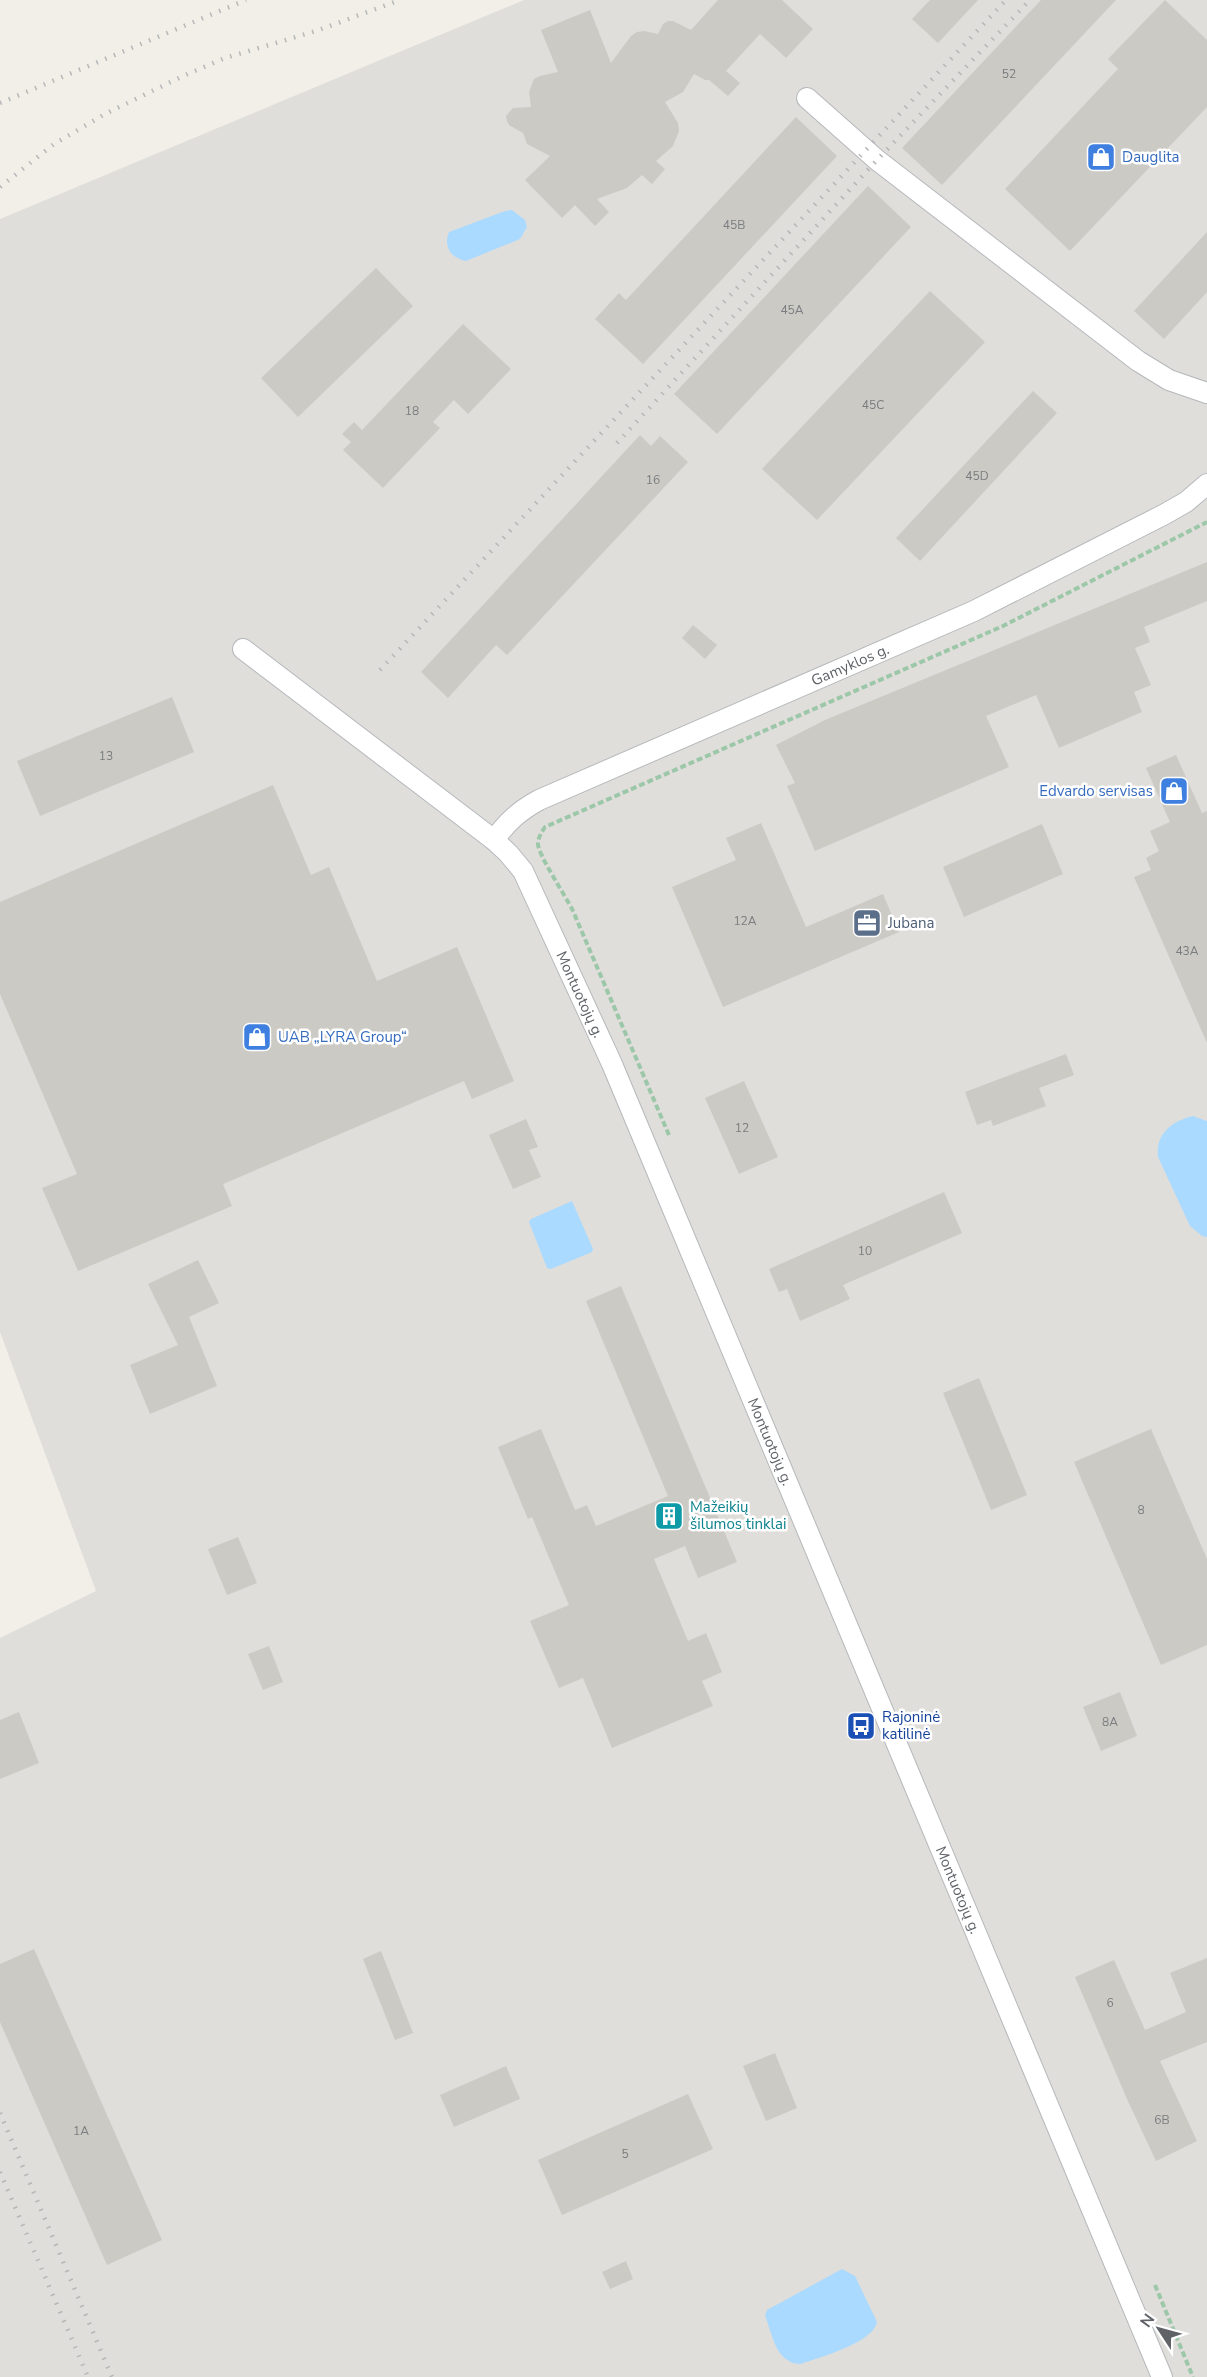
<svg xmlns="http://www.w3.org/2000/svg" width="1207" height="2377" font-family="'Nunito Sans',sans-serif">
<rect width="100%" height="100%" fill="#f1efe8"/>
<polygon fill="#e0deda" points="524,0 1207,0 1207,2377 0,2377 0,1638 96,1591 0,1332 0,219"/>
<g fill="#aadaff">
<path d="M512,210L525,220L527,227L520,239L466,261C451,258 443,247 449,232L505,211Z"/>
<path d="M1193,1116L1207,1121V1237L1202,1236L1190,1226L1158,1157C1155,1134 1172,1121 1193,1116Z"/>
<polygon points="572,1201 593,1249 592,1252 551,1269 547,1268 529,1222 531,1219"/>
<path d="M842,2269L855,2276L877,2322C873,2343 820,2357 801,2364C776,2364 772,2334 765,2315L767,2310Z"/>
</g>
<g fill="#cccac5">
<polygon points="718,0 782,0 813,29 786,58 760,34 726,71 740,83 728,96 709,80 705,80 694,74 683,92 665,102 678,123 679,131 673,146 656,161 665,169 652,184 642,175 627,188 597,199 609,212 595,226 575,205 562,218 525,180 550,156 527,144 523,133 509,125 507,121 506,116 513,108 531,107 529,92 534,79 540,76 558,72 541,30 590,10 611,63 631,36 637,32 644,31 658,34 663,24 668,21 673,21 691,30"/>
<polygon points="930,0 978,0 938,43 912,19"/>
<polygon points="1041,0 1116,0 942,185 902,148"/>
<polygon points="1165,0 1207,40 1207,107 1070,251 1005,189 1118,69 1108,59"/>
<polygon points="796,117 837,156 643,364 595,319 619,293 626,300"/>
<polygon points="868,186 911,227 717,434 674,394"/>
<polygon points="1207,232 1207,292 1164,339 1134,311"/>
<polygon points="376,268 413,306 298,417 261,378"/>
<polygon points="930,291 985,342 817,520 762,469"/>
<polygon points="463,324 511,369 468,414 454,400 433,422 440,428 383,488 343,450 351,442 342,434 354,422 362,430"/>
<polygon points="1033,391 1057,413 920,561 896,538"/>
<polygon points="640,435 651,446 660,436 688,462 507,655 496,645 448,698 421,672"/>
<polygon points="1207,562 1207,601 1144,627 1150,642 1135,648 1151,685 1134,692 1142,712 1059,748 1036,695 986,716 1009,767 815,851 787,786 795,783 776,745 825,720"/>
<polygon points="693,625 717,645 705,659 682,638"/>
<polygon points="172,697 194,752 40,816 17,761"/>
<polygon points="1176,755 1202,813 1207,811 1207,1043 1134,877 1151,870 1146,858 1159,851 1150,831 1170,822 1146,768"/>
<polygon points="273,785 311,875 329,867 377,981 457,947 514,1081 472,1099 464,1081 223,1184 232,1206 78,1271 42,1188 77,1174 0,994 0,902"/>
<polygon points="761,823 806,927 883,894 899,932 723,1007 672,887 736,860 726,838"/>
<polygon points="1042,824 1063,874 964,917 943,867"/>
<polygon points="1066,1054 1074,1075 1039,1088 1046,1106 993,1126 991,1120 977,1125 965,1092"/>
<polygon points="744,1081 778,1157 739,1174 705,1098"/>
<polygon points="526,1119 538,1147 529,1150 541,1177 513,1189 489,1135"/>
<polygon points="944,1192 962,1233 843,1285 850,1299 800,1321 787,1289 779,1292 769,1269"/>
<polygon points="198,1260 219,1303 189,1317 217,1386 150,1414 130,1365 178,1345 148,1284"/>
<polygon points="621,1286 737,1562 698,1578 685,1546 654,1559 688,1641 706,1633 722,1672 702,1681 713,1706 612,1748 583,1678 559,1688 530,1621 569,1605 532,1517 528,1519 498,1447 541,1429 575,1510 587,1505 596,1526 668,1496 586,1301"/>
<polygon points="979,1378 1027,1495 991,1510 943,1393"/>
<polygon points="1151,1429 1207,1559 1207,1645 1161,1665 1074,1462"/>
<polygon points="238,1537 257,1583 227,1595 208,1549"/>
<polygon points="269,1646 283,1682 263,1690 248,1654"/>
<polygon points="1120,1692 1137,1736 1101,1751 1083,1707"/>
<polygon points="19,1712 39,1763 0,1779 0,1720"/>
<polygon points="34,1949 162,2240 107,2265 0,2022 0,1964"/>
<polygon points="381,1951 413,2033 395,2040 363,1959"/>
<polygon points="1207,1958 1207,2042 1160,2061 1197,2141 1156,2161 1127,2099 1075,1977 1114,1960 1145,2030 1186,2012 1170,1973"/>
<polygon points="775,2053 797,2108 766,2121 743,2066"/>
<polygon points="506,2066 520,2099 454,2127 440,2095"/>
<polygon points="688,2094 713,2149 562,2215 538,2160"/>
<polygon points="626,2261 633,2279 610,2289 602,2272"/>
</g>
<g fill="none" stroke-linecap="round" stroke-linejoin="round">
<g stroke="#b5b8bc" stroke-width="22">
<g id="minor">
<polyline points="807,98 877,160 1138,361 1169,380 1207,393"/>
<path id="s1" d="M243,649L494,840L508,853L523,871L612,1064L1162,2377"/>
<path id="s2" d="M494,840C507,822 519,811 539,800L974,611L1165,514L1186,502L1207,484"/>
</g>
</g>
<g stroke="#9cc7a9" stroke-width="4" stroke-dasharray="6 3" stroke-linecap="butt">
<path d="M669,1135L573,911C567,898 538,855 538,844C538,838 541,833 545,827L1003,626L1207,522"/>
<polyline points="1155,2285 1193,2377"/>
</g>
<use href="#minor" stroke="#fff" stroke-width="20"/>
<g stroke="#b6b7b8" stroke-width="4.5" stroke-dasharray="1.5 8" stroke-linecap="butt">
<polyline points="0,103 246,0"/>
<polyline points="0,187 54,144 105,114 183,76 225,58 316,31 400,0"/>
<polyline points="617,443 877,160 1030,0"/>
<polyline points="380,670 1006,0"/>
<polyline points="0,2113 112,2377"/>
<polyline points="0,2172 88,2377"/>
</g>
</g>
<defs>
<g id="shop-square" transform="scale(1.5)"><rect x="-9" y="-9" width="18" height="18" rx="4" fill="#3f7fe0" stroke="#fff"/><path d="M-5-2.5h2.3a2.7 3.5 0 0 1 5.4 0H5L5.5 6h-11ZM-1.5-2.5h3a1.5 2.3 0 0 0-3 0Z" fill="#fff"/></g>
<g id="office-square" transform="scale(1.5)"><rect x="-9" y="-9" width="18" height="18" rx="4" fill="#5c6f8a" stroke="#fff"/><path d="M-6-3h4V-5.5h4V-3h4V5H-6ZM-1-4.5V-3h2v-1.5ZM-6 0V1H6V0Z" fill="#fff"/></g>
<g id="building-square" transform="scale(1.5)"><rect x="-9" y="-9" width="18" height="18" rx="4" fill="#0f9aa8" stroke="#fff"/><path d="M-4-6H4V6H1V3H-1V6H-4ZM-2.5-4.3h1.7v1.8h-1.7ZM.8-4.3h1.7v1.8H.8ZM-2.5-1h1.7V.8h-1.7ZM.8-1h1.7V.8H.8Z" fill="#fff"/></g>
<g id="bus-square" transform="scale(1.5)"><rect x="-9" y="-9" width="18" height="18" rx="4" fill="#1a4fb4" stroke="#fff"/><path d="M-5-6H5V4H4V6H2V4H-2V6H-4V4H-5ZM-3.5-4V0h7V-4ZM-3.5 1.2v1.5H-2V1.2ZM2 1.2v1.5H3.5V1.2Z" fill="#fff"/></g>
</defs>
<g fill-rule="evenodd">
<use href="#shop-square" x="1101" y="157"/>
<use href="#shop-square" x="1174" y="791"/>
<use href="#office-square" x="867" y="923"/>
<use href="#shop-square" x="257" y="1037"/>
<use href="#building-square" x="669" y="1516"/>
<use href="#bus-square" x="861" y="1726"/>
</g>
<g text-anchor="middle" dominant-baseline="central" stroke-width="5" stroke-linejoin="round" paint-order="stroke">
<g font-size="12" fill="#7a7d7f">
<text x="1009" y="74">52</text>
<text x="734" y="225">45B</text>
<text x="792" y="310">45A</text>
<text x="873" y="405">45C</text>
<text x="412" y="411">18</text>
<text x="977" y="476">45D</text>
<text x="653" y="480">16</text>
<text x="106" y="756">13</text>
<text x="745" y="921">12A</text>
<text x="1187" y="951">43A</text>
<text x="742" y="1128">12</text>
<text x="865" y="1251">10</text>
<text x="1141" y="1510">8</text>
<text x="1110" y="1722">8A</text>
<text x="1110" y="2003">6</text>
<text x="1162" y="2120">6B</text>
<text x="81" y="2131">1A</text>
<text x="625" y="2154">5</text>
</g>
<g font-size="15" fill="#366cbe" stroke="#fff" text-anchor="start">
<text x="1122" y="157">Dauglita</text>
<text x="1153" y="791" text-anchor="end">Edvardo servisas</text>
<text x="278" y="1037">UAB „LYRA Group“</text>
</g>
<g font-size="15" fill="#5f6368" stroke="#fff">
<text stroke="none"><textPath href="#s2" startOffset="400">Gamyklos g.</textPath></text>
<text stroke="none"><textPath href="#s1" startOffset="494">Montuotojų g.</textPath></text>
<text stroke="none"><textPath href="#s1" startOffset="980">Montuotojų g.</textPath></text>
<text stroke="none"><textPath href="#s1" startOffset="1466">Montuotojų g.</textPath></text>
</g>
<g font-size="15" fill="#4e5e75" stroke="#fff" text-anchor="start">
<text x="888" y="923">Jubana</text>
</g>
<g font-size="15" fill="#0d838f" stroke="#fff" text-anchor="start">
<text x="690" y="1507">Mažeikių<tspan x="690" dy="17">šilumos tinklai</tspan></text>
</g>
<g font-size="15" fill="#164399" stroke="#fff" text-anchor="start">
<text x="882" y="1717">Rajoninė<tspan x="882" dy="17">katilinė</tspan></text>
</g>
</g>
<g transform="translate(1159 2329) rotate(306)" stroke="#ffffff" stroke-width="4.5" paint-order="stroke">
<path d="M0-4.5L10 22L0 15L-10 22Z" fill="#5f6368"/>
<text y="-9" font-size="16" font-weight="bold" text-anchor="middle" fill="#5f6368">N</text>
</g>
</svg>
